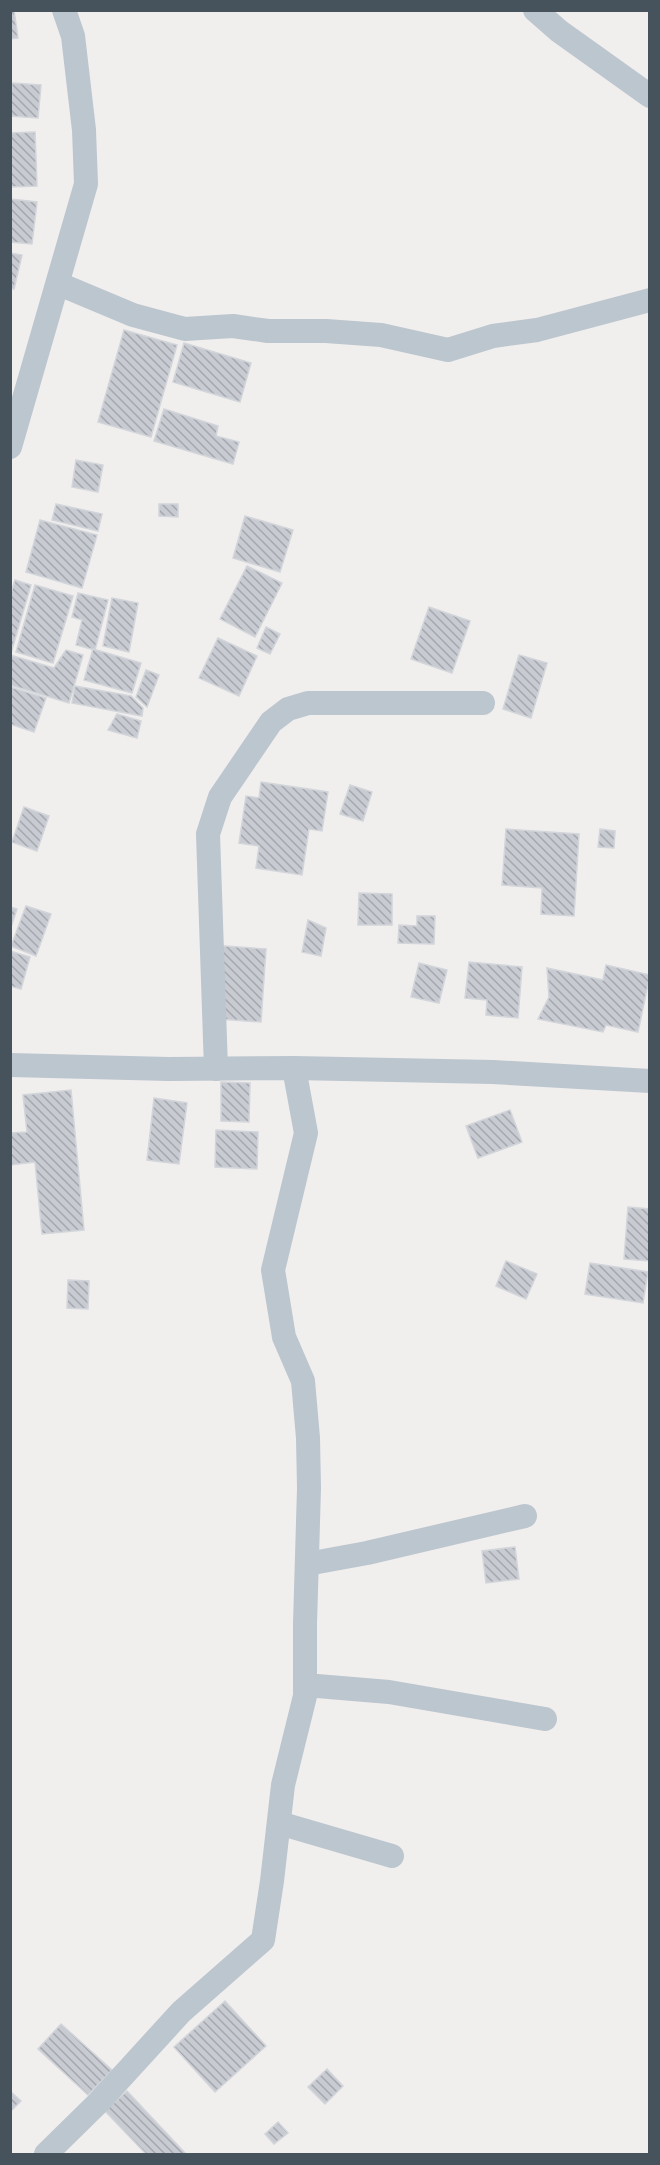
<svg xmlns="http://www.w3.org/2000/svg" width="660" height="2165" font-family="'Source Sans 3',sans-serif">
<defs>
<pattern id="building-back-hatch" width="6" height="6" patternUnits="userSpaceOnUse" patternTransform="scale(1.5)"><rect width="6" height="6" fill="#c8cbd1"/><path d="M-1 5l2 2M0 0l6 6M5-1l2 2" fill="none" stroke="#a4a7ad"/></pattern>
</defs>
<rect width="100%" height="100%" fill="#f1eeee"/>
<g fill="url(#building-back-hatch)" stroke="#d2d5da" stroke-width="1.5">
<polygon points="10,10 14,10 18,38 10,39"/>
<polygon points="12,83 41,85 38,118 10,116"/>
<polygon points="35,132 37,186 10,187 10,133"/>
<polygon points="10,199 37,202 32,244 10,242"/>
<polygon points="10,253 22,255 14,289 10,288"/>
<polygon points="124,330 177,345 151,437 98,422"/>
<polygon points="184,343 251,363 240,402 173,382"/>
<polygon points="164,409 218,426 216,436 239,442 233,464 154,441"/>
<polygon points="76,460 103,465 98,492 72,487"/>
<polygon points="56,504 102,514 98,531 52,520"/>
<polygon points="159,504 178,504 178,517 159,516"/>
<polygon points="245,516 293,530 280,572 233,558"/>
<polygon points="40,520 97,535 82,588 26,572"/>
<polygon points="247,566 282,583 255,637 220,619"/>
<polygon points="15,580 31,585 11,653 10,596"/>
<polygon points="35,585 73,596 53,663 16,652"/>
<polygon points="78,593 108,600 95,650 76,645 82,620 72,617"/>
<polygon points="112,598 138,603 129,652 103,646"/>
<polygon points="429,607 470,621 452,673 411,659"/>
<polygon points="266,627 280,634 270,654 257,648"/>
<polygon points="218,638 257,656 239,696 199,678"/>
<polygon points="93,649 141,663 132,693 84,680"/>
<polygon points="66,650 83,655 69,703 10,685 10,655 54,668"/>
<polygon points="519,655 547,663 531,718 503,709"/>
<polygon points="146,670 159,675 147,707 136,697"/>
<polygon points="75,686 131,696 143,708 142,716 72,703"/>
<polygon points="10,687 46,698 34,732 10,724"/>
<polygon points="117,714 141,721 137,738 108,730"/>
<polygon points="261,782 328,792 322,831 309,829 302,875 256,868 259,846 239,843 246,796 259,798"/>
<polygon points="350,785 372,792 363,821 340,814"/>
<polygon points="24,807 49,816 37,851 12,842"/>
<polygon points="506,829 579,834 574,916 541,914 542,888 502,885"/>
<polygon points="600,829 615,831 614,848 598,847"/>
<polygon points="359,893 392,894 392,925 358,925"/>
<polygon points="26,906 51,914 36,956 11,946"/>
<polygon points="10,907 17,909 10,930"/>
<polygon points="417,916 435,916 434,944 398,943 399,925 417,926"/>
<polygon points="308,920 326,928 321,956 302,952"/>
<polygon points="211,945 266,949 261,1022 206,1018"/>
<polygon points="10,951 30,957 21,989 10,986"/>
<polygon points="469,962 522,967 518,1018 486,1015 487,1000 465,998"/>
<polygon points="419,963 447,970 439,1003 411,997"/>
<polygon points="606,965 650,975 638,1032 606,1025 603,1032 538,1019 549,997 547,968 603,980"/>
<polygon points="221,1082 250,1083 249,1122 221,1121"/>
<polygon points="71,1090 84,1230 42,1234 35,1162 10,1165 10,1133 27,1132 23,1095"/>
<polygon points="154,1098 187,1103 179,1164 147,1160"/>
<polygon points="510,1110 522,1142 478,1158 466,1126"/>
<polygon points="216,1130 258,1132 257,1169 215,1167"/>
<polygon points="628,1207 650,1209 650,1261 624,1259"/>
<polygon points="506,1261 537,1274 526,1299 496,1286"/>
<polygon points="590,1263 648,1272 643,1303 585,1294"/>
<polygon points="68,1280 89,1281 88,1309 67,1308"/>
<polygon points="515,1547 519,1579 486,1583 482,1551"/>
<polygon points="225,2001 266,2046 215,2092 174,2047"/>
<polygon points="61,2024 112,2070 88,2095 38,2049"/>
<polygon points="327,2069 343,2086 325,2104 308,2087"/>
<polygon points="10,2091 21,2101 10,2112"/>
<polygon points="127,2091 186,2154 146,2154 105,2111"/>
<polygon points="278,2122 288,2133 274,2144 265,2134"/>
</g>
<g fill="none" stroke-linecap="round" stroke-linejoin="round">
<g stroke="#bcc6ce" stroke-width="24">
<polyline points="535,10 559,31 650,96"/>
<polyline points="59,284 133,315 185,329 233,326 268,331 326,331 381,335 448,350 493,336 537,330 650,300"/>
<polyline points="10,447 86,184 84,130 73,36 64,10"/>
<polyline points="10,1065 169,1069 294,1068 493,1072 650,1081"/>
<polyline points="216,1069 208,834 220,797 271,722 288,709 308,703 483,703"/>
<polyline points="307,1564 367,1553 525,1516"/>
<polyline points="305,1685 389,1692 545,1719"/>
<polyline points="279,1823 392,1856"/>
<polyline points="46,2154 98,2103 181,2012 263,1940 272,1881 283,1785 305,1696 305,1624 309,1488 308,1438 303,1381 284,1337 273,1270 306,1133 294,1068"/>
</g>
</g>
<rect width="660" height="2165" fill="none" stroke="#46525c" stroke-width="24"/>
</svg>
